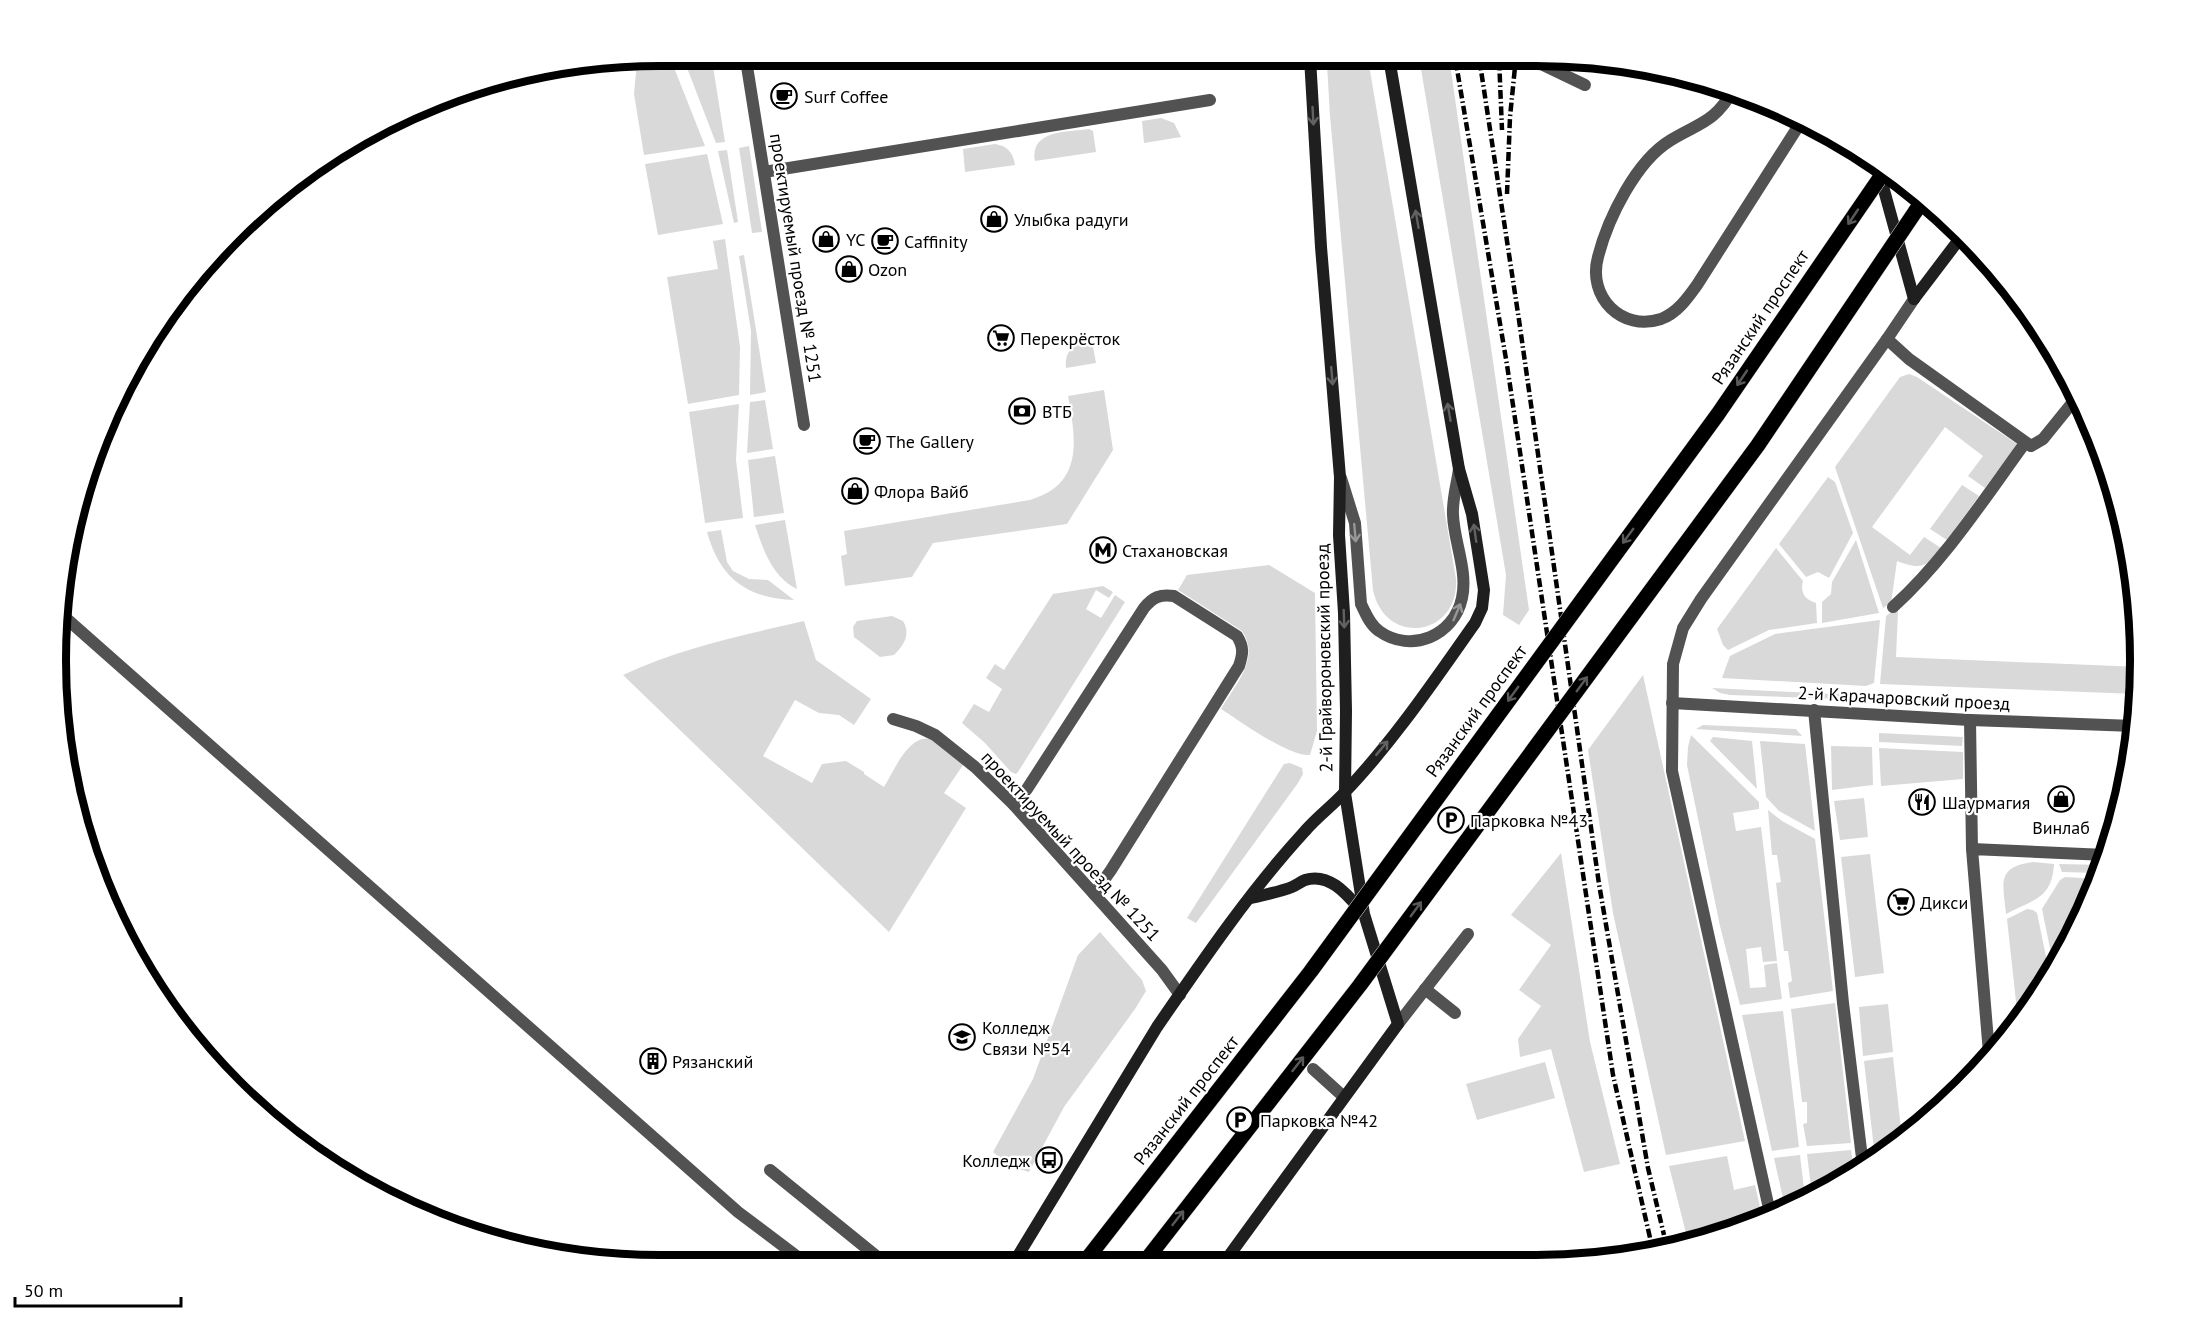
<svg xmlns="http://www.w3.org/2000/svg" width="2196" height="1321" font-family="'PT Sans',sans-serif">
<rect width="100%" height="100%" fill="#fff"/>
<g fill="#d9d9d9">
<polygon points="1419,57 1449,57 1529,610 1519,625 1503,615 1506,575"/>
<path d="M1368,59L1456,579C1459,637 1385,647 1373,590L1330,116L1327,64Z"/>
<polygon points="671,60 705,146 644,155 634,94 637,61"/>
<polygon points="684,60 712,60 725,142 716,143"/>
<polygon points="1161,118 1174,123 1181,137 1144,143 1142,121"/>
<path d="M1089,129L1093,131L1096,152L1035,161C1030,130 1067,132 1089,129Z"/>
<path d="M995,144C1007,146 1013,152 1015,165L965,172L963,149Z"/>
<polygon points="749,146 762,232 752,233 739,148"/>
<polygon points="727,150 738,222 734,223 718,151"/>
<polygon points="707,154 723,224 658,235 645,164"/>
<polygon points="725,239 740,347 739,395 688,404 667,277 718,269 713,241"/>
<polygon points="744,255 766,392 750,395 751,331 739,256"/>
<path d="M1092,341L1096,363L1066,368C1064,350 1075,342 1092,341Z"/>
<path d="M1909,374L1917,377L2017,444L1985,488L1968,476L1983,456L1945,427L1872,527L1910,555L1924,537L1941,548C1926,568 1921,570 1897,561L1891,603L1883,608L1835,467L1900,377Z"/>
<path d="M1104,390L1113,450L1067,524L933,543L912,577L845,586L841,556L847,554L844,531L1030,500C1084,484 1076,440 1068,396Z"/>
<polygon points="765,400 773,449 747,453 750,402"/>
<polygon points="739,404 736,460 743,518 705,523 689,412"/>
<polygon points="775,456 784,513 754,517 748,460"/>
<polygon points="1828,477 1835,482 1853,533 1829,578 1818,572 1806,577 1779,544"/>
<polygon points="1962,485 1979,496 1947,540 1930,529"/>
<path d="M785,520L797,589C772,577 763,549 755,525Z"/>
<path d="M721,530L727,562L733,571L749,579L768,580L794,600C746,598 720,578 707,532Z"/>
<polygon points="1856,540 1879,613 1822,623 1822,602 1831,594 1832,582"/>
<path d="M1776,548L1803,581C1800,593 1805,600 1816,603L1817,623L1769,630L1728,650L1723,645L1717,629Z"/>
<path d="M1269,565L1315,593L1317,731L1310,755C1289,757 1240,721 1221,709C1235,685 1261,658 1242,631L1178,590L1187,575Z"/>
<polygon points="1103,586 1113,592 1109,598 1096,590 1086,609 1101,618 1115,595 1125,602 1018,772 1016,774 1011,772 985,743 962,723 974,704 989,712 1002,689 986,678 995,664 1004,670 1053,594"/>
<polygon points="1894,610 1898,611 1896,657 2140,667 2137,694 1880,684 1886,616"/>
<path d="M892,616L903,621C911,634 904,645 894,655L880,657L854,637L853,627L857,621Z"/>
<polygon points="1880,620 1874,683 1866,686 1722,678 1730,656 1775,634"/>
<path d="M804,621L816,660L871,699L854,725L839,715L819,713L795,700L763,756L812,783L822,764L846,761L864,772V774L884,787C894,771 912,726 937,742C946,748 954,757 963,765L944,793L966,808L889,932L623,675C680,648 743,635 804,621Z"/>
<polygon points="1643,675 1745,1141 1666,1155 1613,913 1588,750"/>
<polygon points="1712,688 1873,696 1872,700 1730,695 1720,693"/>
<polygon points="1703,725 1796,729 1802,736 1696,729"/>
<polygon points="1879,733 1963,737 1962,746 1879,742"/>
<polygon points="1691,735 1759,802 1759,809 1733,813 1736,831 1761,827 1777,961 1763,962 1761,947 1746,949 1750,988 1766,987 1764,965 1777,963 1782,999 1740,1005 1720,926 1687,765 1688,747"/>
<polygon points="1713,737 1752,741 1757,789 1710,741"/>
<polygon points="1760,741 1805,744 1815,831 1779,811 1766,797"/>
<polygon points="1831,746 1872,747 1873,785 1832,790"/>
<polygon points="1879,748 1963,752 1963,779 1881,786"/>
<polygon points="1290,763 1302,768 1303,774 1298,783 1196,923 1187,918 1284,764"/>
<polygon points="1864,798 1868,837 1840,840 1834,801"/>
<polygon points="1768,810 1782,821 1815,839 1833,991 1790,998 1788,983 1792,981 1788,951 1784,951 1776,883 1781,882 1777,855 1772,855"/>
<polygon points="1561,853 1590,1042 1620,1164 1584,1172 1551,1049 1520,1057 1518,1039 1541,1006 1519,990 1551,945 1511,915"/>
<polygon points="1870,854 1884,973 1855,977 1841,857"/>
<path d="M2033,862L2054,864C2052,899 2034,899 2006,914C2003,883 1996,867 2033,862Z"/>
<polygon points="2059,864 2103,865 2100,873 2062,872"/>
<polygon points="2065,877 2098,879 2094,892 2054,968 2042,909 2060,880"/>
<polygon points="2027,909 2033,910 2037,913 2050,976 2038,997 2018,1020 2007,919"/>
<polygon points="1100,932 1142,980 1146,991 1135,1009 1064,1107 1029,1172 1010,1166 993,1152 1033,1079 1078,955"/>
<polygon points="1835,1003 1851,1143 1807,1146 1803,1124 1807,1123 1807,1102 1802,1102 1791,1009"/>
<polygon points="1888,1004 1893,1052 1863,1056 1859,1007"/>
<polygon points="1783,1011 1799,1147 1772,1151 1742,1015"/>
<polygon points="1893,1057 1902,1138 1875,1158 1864,1061"/>
<polygon points="1545,1062 1555,1098 1477,1120 1466,1084"/>
<polygon points="1851,1150 1854,1173 1838,1185 1812,1195 1807,1154"/>
<polygon points="1800,1155 1805,1198 1785,1207 1774,1158"/>
<polygon points="1727,1156 1734,1190 1755,1185 1762,1216 1689,1245 1669,1166"/>
</g>
<g fill="none" stroke-linecap="round" stroke-linejoin="round">
<g stroke="#dbdbdb" stroke-width="16">
<polyline id="primary" points="1915,212 1923,200"/>
</g>
<g stroke="#525252" stroke-width="12">
<polyline points="1537,57 1537,62 1585,85"/>
<path d="M1734,89C1714,123 1701,122 1671,140C1636,161 1608,218 1598,257C1587,297 1622,332 1661,319C1677,313 1687,299 1697,285L1801,122"/>
<polyline points="764,172 1210,100"/>
<polyline points="1887,339 1909,359 2031,446 2043,439 2077,397"/>
<path d="M1893,607C1945,560 1984,499 2025,443"/>
<polyline points="59,612 738,1212 807,1264"/>
<polyline points="1814,710 1843,1003 1863,1166"/>
<polyline points="1970,720 1972,849"/>
<path d="M1014,805L1027,789L1144,608C1153,597 1160,594 1174,596L1237,636C1244,647 1243,654 1239,666L1111,870L1094,894"/>
<polyline points="1425,989 1455,1013"/>
<polyline points="1398,1024 1468,934"/>
<polyline points="1989,1053 1972,849 2106,855"/>
<polyline points="1313,1069 1344,1097"/>
<polyline points="770,1170 886,1264"/>
</g>
<g stroke="#525252" stroke-width="12">
<polyline points="746,60 804,425"/>
<path d="M1341,478L1355,523L1361,604C1366,614 1370,625 1379,631C1411,654 1454,636 1462,598C1468,571 1454,542 1453,515C1452,500 1457,484 1459,469"/>
<polyline points="1672,703 1970,720 2134,726"/>
<polyline points="893,719 916,726 935,735 975,767 1014,805 1094,894 1162,970 1180,995"/>
<polyline points="1770,1213 1672,771 1673,664 1683,628 1701,599 1887,339 1914,299"/>
</g>
<g stroke="#1f1f1f" stroke-width="12">
<polyline points="1876,161 1914,299"/>
<polyline points="1914,299 1964,233"/>
<path d="M1251,898C1264,895 1279,892 1292,887C1297,885 1300,882 1305,880C1331,872 1349,897 1363,913"/>
<path d="M1013,1264L1157,1027C1203,960 1250,891 1305,831C1317,817 1332,806 1344,793C1393,742 1434,681 1475,623L1482,608L1484,590L1472,514L1459,469L1389,58"/>
<polyline points="1223,1264 1398,1024 1364,914 1345,793 1346,711 1344,613 1339,535 1340,477 1321,247 1310,58"/>
</g>
<use href="#primary" stroke="#000" stroke-width="15"/>
<g stroke="#000" stroke-width="4.5" stroke-dasharray="9 3 1.5 3" stroke-linecap="butt">
<polyline points="1455,57 1507,365 1613,1075 1653,1251"/>
<polyline points="1479,57 1519,320 1599,884 1648,1168 1664,1235"/>
<polyline points="1499,57 1502,130"/>
<polyline points="1507,194 1510,117 1516,57"/>
</g>
<g stroke="#dbdbdb" stroke-width="16" stroke-linecap="butt">
<g id="primary-bridge">
<polyline points="1083,1264 1311,971 1718,414 1886,169"/>
<polyline points="1143,1264 1360,985 1758,445 1915,212"/>
</g>
</g>
<use href="#primary-bridge" stroke="#000" stroke-width="15"/>
</g>
<defs><path id="oneway-shaft" d="M-6 0H5M1.5-3L5.5 0L1.5 3" fill="none" stroke-width="1.6" stroke-linecap="round" stroke-linejoin="round" transform="scale(1.5)"/></defs>
<g stroke="#626262">
<use href="#oneway-shaft" transform="translate(1313 116) rotate(87)"/>
<use href="#oneway-shaft" transform="translate(1417 219) rotate(-100)"/>
<use href="#oneway-shaft" transform="translate(1332 376) rotate(85)"/>
<use href="#oneway-shaft" transform="translate(1449 412) rotate(-100)"/>
<use href="#oneway-shaft" transform="translate(1475 533) rotate(-98)"/>
<use href="#oneway-shaft" transform="translate(1344 619) rotate(88)"/>
<use href="#oneway-shaft" transform="translate(1382 748) rotate(-50)"/>
</g>
<g stroke="#595959">
<use href="#oneway-shaft" transform="translate(1853 217) rotate(124)"/>
<use href="#oneway-shaft" transform="translate(1742 378) rotate(124)"/>
<use href="#oneway-shaft" transform="translate(1628 536) rotate(126)"/>
<use href="#oneway-shaft" transform="translate(1582 684) rotate(-54)"/>
<use href="#oneway-shaft" transform="translate(1513 694) rotate(126)"/>
<use href="#oneway-shaft" transform="translate(1416 909) rotate(-54)"/>
<use href="#oneway-shaft" transform="translate(1298 1064) rotate(-52)"/>
<use href="#oneway-shaft" transform="translate(1178 1218) rotate(-52)"/>
</g>
<g stroke="#979797">
<use href="#oneway-shaft" transform="translate(1355 533) rotate(85)"/>
<use href="#oneway-shaft" transform="translate(1457 612) rotate(-67)"/>
</g>
<defs>
<g id="cafe-ring" transform="scale(1.35)"><circle r="9.5" fill="#fff" stroke="#000" stroke-width="1.5"/><path d="M-5.5-4.5H6V0H3Q3 3.5 0 3.5H-2.5Q-5.5 3.5-5.5 0ZM3-3.2v2h1.7v-2ZM-6 4.5H4V6H-6Z" fill="#000"/></g>
<g id="shop-ring" transform="scale(1.35)"><circle r="9.5" fill="#fff" stroke="#000" stroke-width="1.5"/><path d="M-5-2.5h2.3a2.7 3.5 0 0 1 5.4 0H5L5.5 6h-11ZM-1.5-2.5h3a1.5 2.3 0 0 0-3 0Z" fill="#000"/></g>
<g id="supermarket-ring" transform="scale(1.35)"><circle r="9.5" fill="#fff" stroke="#000" stroke-width="1.5"/><path d="M-6-5.5h2.5l.6 2H6L4.5 2H-2.5L-4.4-4H-6ZM-1.5 3.2a1.3 1.3 0 1 0 .1 0ZM3 3.2a1.3 1.3 0 1 0 .1 0Z" fill="#000"/></g>
<g id="bank-ring" transform="scale(1.35)"><circle r="9.5" fill="#fff" stroke="#000" stroke-width="1.5"/><path d="M-6-4H6V4H-6ZM0-2.3a2.3 2.3 0 1 0 0 4.6a2.3 2.3 0 1 0 0-4.6Z" fill="#000"/></g>
<g id="metro-ring" transform="scale(1.35)"><circle r="9.5" fill="#fff" stroke="#000" stroke-width="1.5"/><path d="M-5.5 5V-5H-3L0 0L3-5H5.5V5H3V-.5L0 4L-3-.5V5Z" fill="#000"/></g>
<g id="restaurant-ring" transform="scale(1.35)"><circle r="9.5" fill="#fff" stroke="#000" stroke-width="1.5"/><path d="M-5-6h1v4h1v-4h1v4h1v-4h1v5L-1.5 .5V6h-2V.5L-5-1ZM5-6V6H3V1.5H1.5Q1.5-4 5-6Z" fill="#000"/></g>
<g id="parking-ring" transform="scale(1.35)"><circle r="9.5" fill="#fff" stroke="#000" stroke-width="1.5"/><path d="M-3.5-5.5H1a3.5 3.5 0 0 1 0 7H-1V5.5H-3.5ZM-1-3.4V-.6H.8a1.4 1.4 0 0 0 0-2.8Z" fill="#000"/></g>
<g id="university-ring" transform="scale(1.35)"><circle r="9.5" fill="#fff" stroke="#000" stroke-width="1.5"/><path d="M0-5L7-2L0 1L-7-2ZM-4 1L0 2.5L4 1V4Q0 6-4 4Z" fill="#000"/></g>
<g id="building-ring" transform="scale(1.35)"><circle r="9.5" fill="#fff" stroke="#000" stroke-width="1.5"/><path d="M-4-6H4V6H1V3H-1V6H-4ZM-2.5-4.3h1.7v1.8h-1.7ZM.8-4.3h1.7v1.8H.8ZM-2.5-1h1.7V.8h-1.7ZM.8-1h1.7V.8H.8Z" fill="#000"/></g>
<g id="bus-ring" transform="scale(1.35)"><circle r="9.5" fill="#fff" stroke="#000" stroke-width="1.5"/><path d="M-5-6H5V4H4V6H2V4H-2V6H-4V4H-5ZM-3.5-4V0h7V-4ZM-3.5 1.2v1.5H-2V1.2ZM2 1.2v1.5H3.5V1.2Z" fill="#000"/></g>
</defs>
<g fill-rule="evenodd">
<use href="#cafe-ring" x="784" y="96"/>
<use href="#shop-ring" x="994" y="219"/>
<use href="#shop-ring" x="826" y="239"/>
<use href="#cafe-ring" x="885" y="241"/>
<use href="#shop-ring" x="849" y="269"/>
<use href="#supermarket-ring" x="1001" y="338"/>
<use href="#bank-ring" x="1022" y="411"/>
<use href="#cafe-ring" x="867" y="441"/>
<use href="#shop-ring" x="855" y="491"/>
<use href="#metro-ring" x="1103" y="550"/>
<use href="#shop-ring" x="2061" y="799"/>
<use href="#restaurant-ring" x="1922" y="802"/>
<use href="#parking-ring" x="1451" y="820"/>
<use href="#supermarket-ring" x="1901" y="902"/>
<use href="#university-ring" x="962" y="1037"/>
<use href="#building-ring" x="653" y="1061"/>
<use href="#parking-ring" x="1240" y="1120"/>
<use href="#bus-ring" x="1049" y="1160"/>
</g>
<g text-anchor="middle" dominant-baseline="central" stroke-width="4.5" stroke-linejoin="round" paint-order="stroke">
<g font-size="18" fill="#000" stroke="#fff" text-anchor="start">
<text x="804" y="96">Surf Coffee</text>
<text x="1014" y="219">Улыбка радуги</text>
<text x="846" y="239">YC</text>
<text x="904" y="241">Caffinity</text>
<text x="868" y="269">Ozon</text>
<text x="1020" y="338">Перекрёсток</text>
<text x="1042" y="411">ВТБ</text>
<text x="886" y="441">The Gallery</text>
<text x="874" y="491">Флора Вайб</text>
<text x="1122" y="550">Стахановская</text>
<text x="1942" y="802">Шаурмагия</text>
<text x="1470" y="820">Парковка №43</text>
<text x="2061" y="827" text-anchor="middle">Винлаб</text>
<text x="1920" y="902">Дикси</text>
<text x="982" y="1027">Колледж<tspan x="982" dy="21">Связи №54</tspan></text>
<text x="672" y="1061">Рязанский</text>
<text x="1260" y="1120">Парковка №42</text>
<text x="1030" y="1160" text-anchor="end">Колледж</text>
</g>
<g font-size="18" fill="#000" stroke="#fff">
<text transform="translate(796 258) rotate(81)">проектируемый проезд № 1251</text>
<text transform="translate(1760 317) rotate(-56)">Рязанский проспект</text>
<text transform="translate(1324 658) rotate(-91)">2-й Грайвороновский проезд</text>
<text transform="translate(1904 698) rotate(3)">2-й Карачаровский проезд</text>
<text transform="translate(1476 711) rotate(-54)">Рязанский проспект</text>
<text transform="translate(1071 846) rotate(47)">проектируемый проезд № 1251</text>
<text transform="translate(1186 1100) rotate(-52)">Рязанский проспект</text>
</g>
</g>
<path d="M0 0H2196V1321H0ZM660 66H1536A594 594 0 0 1 2130 660V661A594 594 0 0 1 1536 1255H660A594 594 0 0 1 66 661V660A594 594 0 0 1 660 66Z" fill="#fff" fill-rule="evenodd"/>
<path fill="none" stroke="#000" stroke-width="8" d="M660 66H1536A594 594 0 0 1 2130 660V661A594 594 0 0 1 1536 1255H660A594 594 0 0 1 66 661V660A594 594 0 0 1 660 66Z"/>
<path d="M15 1297v9h166v-9" fill="none" stroke="#000000" stroke-width="3"/>
<text x="24" y="1297" font-size="18" fill="#000000" stroke="#ffffff" stroke-width="4.5" paint-order="stroke">50 m</text>
</svg>
